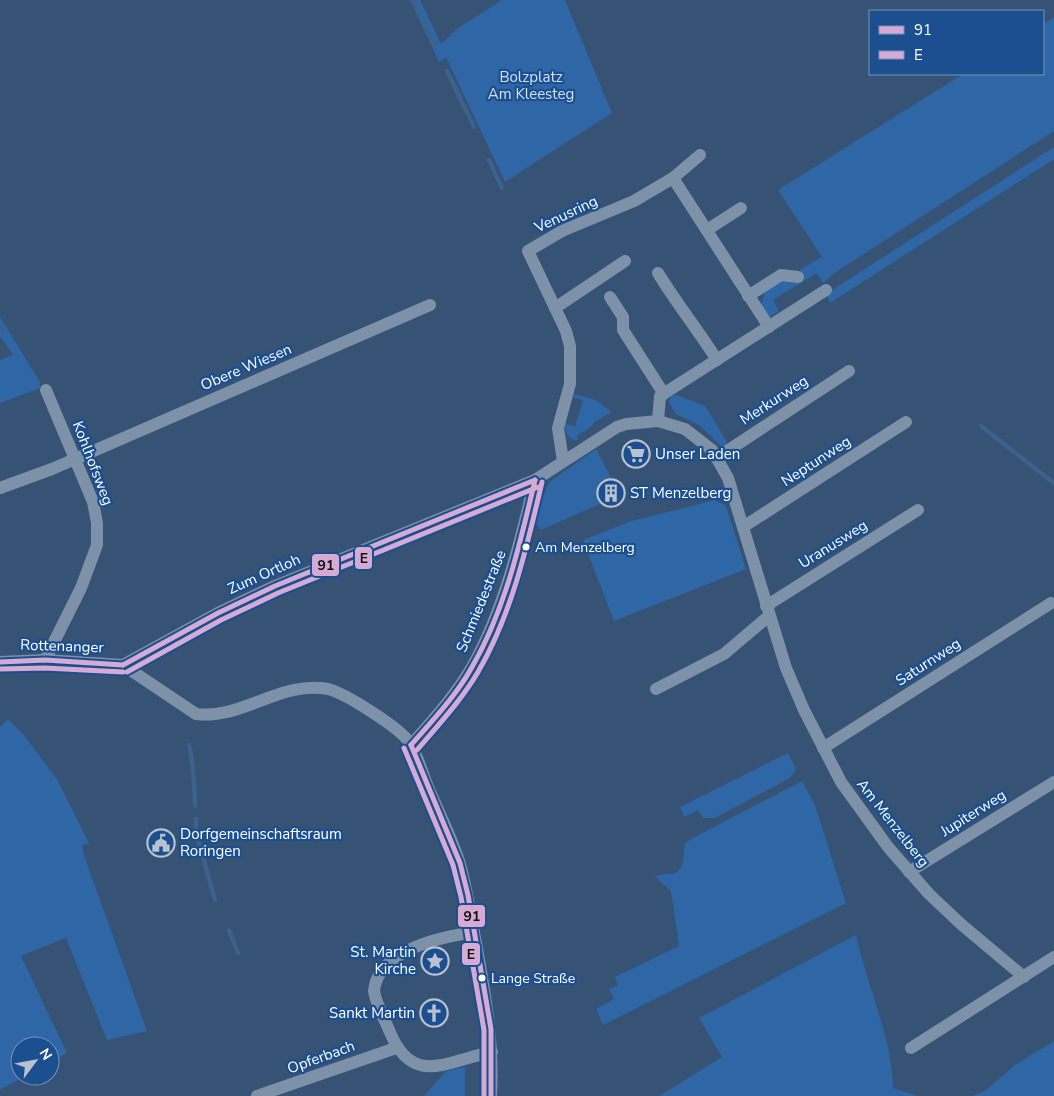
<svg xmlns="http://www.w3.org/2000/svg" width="1054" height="1096" font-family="'Nunito Sans',sans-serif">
<rect width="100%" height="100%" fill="#365274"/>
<g fill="#2f66a5">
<polygon points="410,0 420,0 441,44 458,28 502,0 565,0 612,113 505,182 446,57 439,62"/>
<polygon points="1054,17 1054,131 833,274 823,283 817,273 773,300 779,311 770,317 761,305 765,292 780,281 798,281 801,269 822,257 778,190 963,74 1043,74 1043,24"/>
<polygon points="1054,147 1054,159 830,303 826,294"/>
<polygon points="0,317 40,382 40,388 0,403 0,360 13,355 0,336"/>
<path d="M575,394L596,400L612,412L593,423L592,426L577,436L578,440H574C567,437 565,431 565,424L575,426L583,401L573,397Z"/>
<polygon points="674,394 705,406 727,442 726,447 724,449 699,425 676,414 669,402 670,397"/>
<polygon points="596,449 620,495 541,530 534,521 549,482"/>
<polygon points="715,500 726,506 746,569 614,621 583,540 631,521"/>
<polygon points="8,719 24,735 58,781 89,843 82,846 85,858 147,1031 107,1040 66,938 21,956 67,1053 50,1062 50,1046 20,1046 20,1076 25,1076 0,1090 0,727"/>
<polygon points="788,753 796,769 790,778 715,818 703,818 698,810 684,817 680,807"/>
<path d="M802,781L815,805L846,903L603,1025L596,1009L614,999L609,989L618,985L615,977L679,946L671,891L655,877C661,874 664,874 671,874C686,872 683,855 685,843L691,839Z"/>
<path d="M856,935C867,986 892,1037 893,1088L917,1096H659L722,1057L699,1018Z"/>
<polygon points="1054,1041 1054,1096 972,1096 986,1090 1015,1065"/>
<polygon points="465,1067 465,1096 424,1096 446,1071"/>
</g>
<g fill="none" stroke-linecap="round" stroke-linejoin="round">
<g stroke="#3b618d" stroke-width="4.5">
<polyline points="413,0 435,46"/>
<polyline points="447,71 474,127"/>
<polyline points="489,160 502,188"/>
<polyline points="0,327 2,330"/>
<polyline points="981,426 1054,483"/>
<path d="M189,745C194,764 194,785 195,806"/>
<polyline points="196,819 196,832 215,900"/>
<polyline points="229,930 238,953"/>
</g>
<g stroke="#7d92a8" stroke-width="12">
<polyline points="673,178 700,155"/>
<polyline points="707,230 741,208"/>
<path d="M658,273C677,304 698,330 717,360"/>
<polyline points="748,296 781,275 798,277"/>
<polyline points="610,297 623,317 623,330 664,394"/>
<polyline points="555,308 625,261"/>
<polyline points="658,421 660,396 826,290"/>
<polyline points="718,457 849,371"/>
<polyline points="563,461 558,428 570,384 570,346 566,331 528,251 562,231 634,201 673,178 769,327"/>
<polyline points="0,488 52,469 430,305"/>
<polyline points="743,527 906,422"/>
<polyline points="766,606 918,510"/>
<polyline points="45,660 81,588 97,545 97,523 93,502 46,390"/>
<path d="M0,662L45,660L123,665L196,714C242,720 281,680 328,689C345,693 400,728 409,742C418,755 422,773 428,787C439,813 452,838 460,864C467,889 470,913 475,938C485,992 494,1042 491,1096"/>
<polyline points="123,665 218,613 275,586 535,480 617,427 626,424 658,421 685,429 712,450 728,478 786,668 804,710 841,782 888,847 929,894 962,925 1024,977"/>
<polyline points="656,689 724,654 769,616"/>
<path d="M411,745C433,720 455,696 472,667C504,610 520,543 535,480"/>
<polyline points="823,748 1051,603"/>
<polyline points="909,872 1054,782"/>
<path d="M474,932C441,937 378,950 374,991C376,1004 384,1018 389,1030C412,1088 446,1061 492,1052"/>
<polyline points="911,1048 1054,957"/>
<polyline points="257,1096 396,1048"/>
</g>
<g stroke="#1b4f8f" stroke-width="9">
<g id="bus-1">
<polyline points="0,662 45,660 123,665"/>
<polyline points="123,665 218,613 275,586 535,480"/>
<polyline points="411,745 460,863 468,895 491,1029 491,1096"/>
<path d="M411,745C433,720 456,696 472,667C505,610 520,544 535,480"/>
</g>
</g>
<g stroke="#1b4f8f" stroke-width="9">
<g id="bus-2">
<polyline points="0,669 45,668 123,672"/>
<polyline points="127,672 221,620 278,593 538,487"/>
<polyline points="404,748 453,865 461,897 484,1030 484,1096"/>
<path d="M417,750C438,725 461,701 478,672C512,614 527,546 542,482"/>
</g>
</g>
<use href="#bus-1" stroke="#d5aad4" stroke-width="5"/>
<use href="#bus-2" stroke="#d5aad4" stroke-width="5"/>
</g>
<defs>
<g id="supermarket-ring" transform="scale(1.4375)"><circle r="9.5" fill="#1b4f8f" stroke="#b9c2ce" stroke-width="1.5"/><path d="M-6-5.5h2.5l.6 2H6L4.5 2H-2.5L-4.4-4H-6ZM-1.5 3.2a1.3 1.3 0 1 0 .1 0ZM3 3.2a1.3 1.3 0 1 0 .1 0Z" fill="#b9c2ce"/></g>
<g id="building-ring" transform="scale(1.4375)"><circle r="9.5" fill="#1b4f8f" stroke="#b9c2ce" stroke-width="1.5"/><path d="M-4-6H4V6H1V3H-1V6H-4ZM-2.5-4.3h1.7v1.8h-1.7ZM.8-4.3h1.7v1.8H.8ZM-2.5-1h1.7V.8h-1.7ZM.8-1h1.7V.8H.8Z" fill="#b9c2ce"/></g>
<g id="civic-ring" transform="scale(1.4375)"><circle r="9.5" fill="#1b4f8f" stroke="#b9c2ce" stroke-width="1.5"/><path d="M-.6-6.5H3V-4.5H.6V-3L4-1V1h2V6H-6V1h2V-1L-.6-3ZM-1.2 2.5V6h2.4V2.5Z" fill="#b9c2ce"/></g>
<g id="sight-ring" transform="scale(1.4375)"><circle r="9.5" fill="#1b4f8f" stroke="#b9c2ce" stroke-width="1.5"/><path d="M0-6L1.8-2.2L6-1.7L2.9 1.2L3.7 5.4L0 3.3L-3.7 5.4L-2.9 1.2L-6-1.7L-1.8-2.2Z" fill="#b9c2ce"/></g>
<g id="church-ring" transform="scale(1.4375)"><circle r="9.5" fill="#1b4f8f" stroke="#b9c2ce" stroke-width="1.5"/><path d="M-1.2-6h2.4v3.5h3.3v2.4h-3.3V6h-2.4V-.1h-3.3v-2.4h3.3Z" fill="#b9c2ce"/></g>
</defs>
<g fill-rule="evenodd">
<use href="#supermarket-ring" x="636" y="454"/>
<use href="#building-ring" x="611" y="493"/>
<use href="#civic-ring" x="161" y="843"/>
<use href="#sight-ring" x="435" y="961"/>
<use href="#church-ring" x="434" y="1013"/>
</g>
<g fill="#fff" stroke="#1b4f8f" stroke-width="2">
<circle cx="526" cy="547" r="4.5"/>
<circle cx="482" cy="978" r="4.5"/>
</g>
<g text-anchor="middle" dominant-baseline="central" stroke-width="4.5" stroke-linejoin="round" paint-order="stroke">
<g font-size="14" fill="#fff" stroke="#1b4f8f" text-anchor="start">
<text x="535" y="547">Am Menzelberg</text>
<text x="491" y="978">Lange Straße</text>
</g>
<g font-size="15" fill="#cfe3fa" stroke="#1b4f8f">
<text x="531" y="77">Bolzplatz<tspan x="531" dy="17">Am Kleesteg</tspan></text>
</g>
<g font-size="15" fill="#fff" stroke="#1b4f8f">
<text transform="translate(566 214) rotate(-25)">Venusring</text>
<text transform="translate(246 367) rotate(-23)">Obere Wiesen</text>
<text transform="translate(774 400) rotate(-33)">Merkurweg</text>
<text transform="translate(816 461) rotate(-33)">Neptunweg</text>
<text transform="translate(93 463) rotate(69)">Kohlhofsweg</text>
<text transform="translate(833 544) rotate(-32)">Uranusweg</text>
<text transform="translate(264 574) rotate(-24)">Zum Ortloh</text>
<text transform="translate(481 601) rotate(-68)">Schmiedestraße</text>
<text transform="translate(62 646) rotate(2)">Rottenanger</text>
<text transform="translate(928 662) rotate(-33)">Saturnweg</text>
<text transform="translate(973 813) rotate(-32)">Jupiterweg</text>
<text transform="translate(893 823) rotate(52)">Am Menzelberg</text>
<text transform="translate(321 1057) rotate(-20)">Opferbach</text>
</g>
<g font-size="15" fill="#fff" stroke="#1b4f8f" text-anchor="start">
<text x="655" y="454">Unser Laden</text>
<text x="630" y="493">ST Menzelberg</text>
<text x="180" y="834">Dorfgemeinschaftsraum<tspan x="180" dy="17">Roringen</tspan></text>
<text x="416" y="952" text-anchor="end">St. Martin<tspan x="416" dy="17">Kirche</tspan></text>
<text x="415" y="1013" text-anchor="end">Sankt Martin</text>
</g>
</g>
<g stroke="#1b4f8f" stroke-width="2">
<rect x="354" y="546" width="19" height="24" rx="5" fill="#d5aad4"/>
<rect x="311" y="553" width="29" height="24" rx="5" fill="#d5aad4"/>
<rect x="457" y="904" width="29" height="24" rx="5" fill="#d5aad4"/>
<rect x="461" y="942" width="20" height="24" rx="5" fill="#d5aad4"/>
</g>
<g font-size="14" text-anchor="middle" font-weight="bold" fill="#111">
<text x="364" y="563">E</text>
<text x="326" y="570">91</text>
<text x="472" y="921">91</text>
<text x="471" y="959">E</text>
</g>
<rect x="869" y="10" width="175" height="65" fill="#1b4f8f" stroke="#7695bc"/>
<rect x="879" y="26" width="25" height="8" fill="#d5aad4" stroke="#7695bc"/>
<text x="914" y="35" font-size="15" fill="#ffffff">91</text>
<rect x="879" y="51" width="25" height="8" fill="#d5aad4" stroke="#7695bc"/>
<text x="914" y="60" font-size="15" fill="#ffffff">E</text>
<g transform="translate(35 1061) rotate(58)"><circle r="24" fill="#1b4f8f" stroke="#7695bc"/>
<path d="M0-4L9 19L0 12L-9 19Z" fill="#b9c2ce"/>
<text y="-8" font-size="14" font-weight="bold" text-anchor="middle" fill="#ffffff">N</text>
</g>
</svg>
